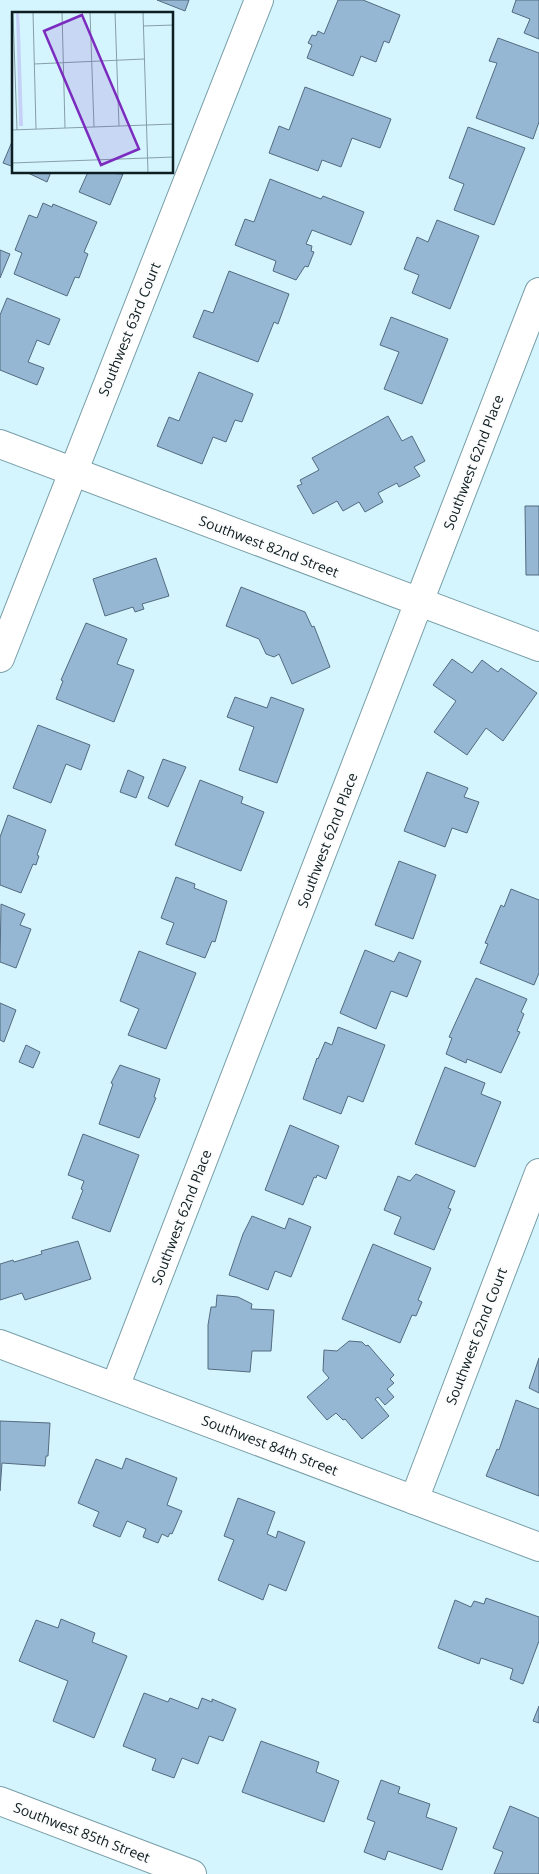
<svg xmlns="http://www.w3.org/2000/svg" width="539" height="1874" font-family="'Open Sans',sans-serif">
<rect width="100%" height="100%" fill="#d5f5fe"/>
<g fill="#95b7d3" stroke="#536b80">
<polygon points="157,0 189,0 185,11"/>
<polygon points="338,0 363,0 400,15 389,43 384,41 376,62 361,56 353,76 307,58 312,45 308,43 312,35 316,36 318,31 324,34"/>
<polygon points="516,0 539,0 539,39 524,33 530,19 512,12"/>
<polygon points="498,38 539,53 539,122 533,139 476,118 497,63 489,61"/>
<polygon points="305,87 391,119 380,148 352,138 341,167 322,160 318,171 269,153 279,126 289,130"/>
<polygon points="468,127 525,148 494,225 454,210 464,184 449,178"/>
<polygon points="14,137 14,167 3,163"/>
<polygon points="26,172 51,172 47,182"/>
<polygon points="88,172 123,174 110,205 79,192"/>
<polygon points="270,179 321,199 323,196 364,212 351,245 312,230 306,244 312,246 311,251 314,252 308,267 305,266 296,280 273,271 276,261 235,245 245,219 254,222"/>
<polygon points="43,203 52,207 53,204 97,222 84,252 88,254 79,278 75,277 67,296 14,274 22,253 15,250 29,215 37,218"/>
<polygon points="437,220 479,236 450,309 412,293 419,275 404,269 417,237 428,242"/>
<polygon points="0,250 10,254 0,278"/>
<polygon points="229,271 289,294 278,324 274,322 258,362 193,337 204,310 213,313"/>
<polygon points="7,298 60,319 49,345 37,340 28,362 44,368 37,385 0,370 0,315"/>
<polygon points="391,317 448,339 422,404 384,389 399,352 380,345"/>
<polygon points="199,372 253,394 242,422 235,420 226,442 213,437 202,464 157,446 169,417 179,421"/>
<polygon points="388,416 402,441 412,436 425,461 414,467 420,476 399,487 397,483 378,493 383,502 365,512 359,502 343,511 337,501 313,514 297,486 302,484 300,480 319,470 312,458"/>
<polygon points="525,506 539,506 539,575 526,575"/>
<polygon points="156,558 169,596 142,604 144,609 135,612 133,607 105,616 93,579"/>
<polygon points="241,587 305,612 312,627 314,626 330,667 292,684 279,654 274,657 266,654 259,639 226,626"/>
<polygon points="86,623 127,639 117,664 134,670 114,722 56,699 63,681 61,680"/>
<polygon points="452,659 472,673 482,660 498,672 501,668 537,693 503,741 486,728 467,755 434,732 456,701 433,685"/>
<polygon points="235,697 267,708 271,697 304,709 277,783 239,770 254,727 227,717"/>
<polygon points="38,725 90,745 81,770 66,764 51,803 13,788"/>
<polygon points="163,759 186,767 168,807 148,798"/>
<polygon points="128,770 144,777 136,798 120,792"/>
<polygon points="427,772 468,788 464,797 479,802 467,833 452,828 445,847 404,831"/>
<polygon points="200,780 243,797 241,803 264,812 241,871 175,845"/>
<polygon points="8,815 46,830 37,855 39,856 36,865 33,864 21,893 0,885 0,837"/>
<polygon points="399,861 436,875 413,939 375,925"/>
<polygon points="176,877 195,884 194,888 227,901 215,942 212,941 205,958 166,944 174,923 161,918"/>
<polygon points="511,889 539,900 539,973 534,985 480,963 488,944 485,943 501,905 504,907"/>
<polygon points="1,904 25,914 20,925 31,929 16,968 0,962"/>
<polygon points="365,950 394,962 399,952 421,961 407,997 391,991 376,1029 340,1013"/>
<polygon points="139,951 196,973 166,1049 128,1035 139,1009 120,1001"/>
<polygon points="476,978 527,999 521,1012 524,1014 517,1031 520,1032 501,1073 467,1059 466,1063 446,1054 452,1038 449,1037"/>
<polygon points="0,1003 16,1010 4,1042 0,1040"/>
<polygon points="338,1027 385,1045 363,1102 348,1096 341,1114 303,1099 317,1058 318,1059 325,1042 332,1045"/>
<polygon points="26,1045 40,1052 33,1068 19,1062"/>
<polygon points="120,1065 160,1079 154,1097 156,1098 139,1138 99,1124 113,1084 111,1083"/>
<polygon points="445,1067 485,1083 481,1094 501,1102 475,1167 415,1144"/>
<polygon points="290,1125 339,1146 326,1179 317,1175 316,1178 314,1177 303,1205 265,1190"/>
<polygon points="83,1134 139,1155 110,1232 72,1218 83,1190 81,1189 84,1181 68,1175"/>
<polygon points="416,1174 455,1191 448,1208 451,1209 434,1250 394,1234 401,1217 384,1210 398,1176 410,1181"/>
<polygon points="252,1216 285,1229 289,1218 311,1227 291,1277 275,1271 268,1290 229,1275 243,1234"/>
<polygon points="78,1241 91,1279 25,1300 22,1293 0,1300 0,1264 13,1260 14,1262 42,1254 41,1251"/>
<polygon points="373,1244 431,1268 418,1300 422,1302 416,1316 412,1315 400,1343 342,1319"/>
<polygon points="217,1295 238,1297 252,1304 251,1309 274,1310 271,1351 252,1351 250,1372 208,1369 208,1325 211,1307 216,1307"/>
<polygon points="349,1341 362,1342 366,1346 368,1345 394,1375 390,1379 394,1383 387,1389 394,1397 385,1405 378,1397 375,1399 389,1416 362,1439 345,1419 343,1420 336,1413 327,1420 307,1397 329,1378 323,1371 324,1350 337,1351"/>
<polygon points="539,1358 539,1393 529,1388"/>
<polygon points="516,1400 539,1409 539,1496 486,1476 497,1449 499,1450"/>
<polygon points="0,1421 50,1423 48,1456 46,1456 45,1466 2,1463 0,1491"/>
<polygon points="126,1458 177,1478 167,1505 182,1511 172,1534 170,1533 168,1537 162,1534 158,1543 143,1537 146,1529 127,1521 120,1537 93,1526 99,1512 78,1503 96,1459 122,1469"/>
<polygon points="238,1498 275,1512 267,1534 276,1538 278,1531 305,1542 286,1591 269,1584 263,1600 218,1580 234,1540 224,1536"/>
<polygon points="486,1598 539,1617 539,1641 523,1684 510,1679 513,1669 481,1658 479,1664 438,1648 455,1600 471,1607 474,1601 484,1604"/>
<polygon points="61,1619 95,1633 92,1642 127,1656 94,1738 53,1721 68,1681 19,1661 36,1620 58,1628"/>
<polygon points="144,1693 168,1702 170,1698 198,1709 202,1698 212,1702 212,1699 236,1709 223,1741 209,1736 198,1764 182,1758 174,1778 152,1770 156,1759 123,1746"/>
<polygon points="539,1706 539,1723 533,1721"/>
<polygon points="261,1741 319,1762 316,1772 339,1781 324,1822 242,1792"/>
<polygon points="381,1780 400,1787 398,1793 430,1804 426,1817 457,1828 442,1870 388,1851 385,1860 364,1852 375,1822 367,1819"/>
<polygon points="510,1806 539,1818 539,1874 494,1874 503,1852 493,1848"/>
</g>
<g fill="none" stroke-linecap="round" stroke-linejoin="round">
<g stroke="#789ea8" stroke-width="30">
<g id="street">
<polyline points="0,444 539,647"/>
<polyline points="0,658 259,0"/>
<polyline points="0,1344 539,1547"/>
<polyline points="115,1387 539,292"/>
<polyline points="414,1500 539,1173"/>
<polyline points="0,1801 192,1874"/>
</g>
</g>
<use href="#street" stroke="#fff" stroke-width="28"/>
</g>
<g text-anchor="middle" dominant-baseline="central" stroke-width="4" stroke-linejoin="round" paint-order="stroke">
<g font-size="14" fill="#0e1d21" stroke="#fcfcfc">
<text transform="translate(129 329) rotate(-68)">Southwest 63rd Court</text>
<text transform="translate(473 462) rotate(-69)">Southwest 62nd Place</text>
<text transform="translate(269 546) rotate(21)">Southwest 82nd Street</text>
<text transform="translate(327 840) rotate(-69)">Southwest 62nd Place</text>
<text transform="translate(181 1217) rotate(-69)">Southwest 62nd Place</text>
<text transform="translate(476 1336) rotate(-69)">Southwest 62nd Court</text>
<text transform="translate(270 1445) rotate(21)">Southwest 84th Street</text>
<text transform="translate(82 1832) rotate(21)">Southwest 85th Street</text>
</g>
</g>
<g transform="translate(12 12)">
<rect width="161" height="161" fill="#d5f5fe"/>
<path d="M4,0H7L8,19L11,114H7Z" fill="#c6d1f8"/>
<path fill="none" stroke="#859fa6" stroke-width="1" d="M1,0L5,118M21,0L24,117M50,0L53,116M78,0L82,115M103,0L107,114M131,0L136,161M131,14L162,13M22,52L132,47M0,118L162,112M0,151L162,145"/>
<path fill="#7b2cbf" fill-opacity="0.15" stroke="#7b2cbf" stroke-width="2.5" d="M70,3L127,137L89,153L32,19Z"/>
<rect width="161" height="161" fill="none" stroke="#0e1d21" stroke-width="2.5"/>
</g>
</svg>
